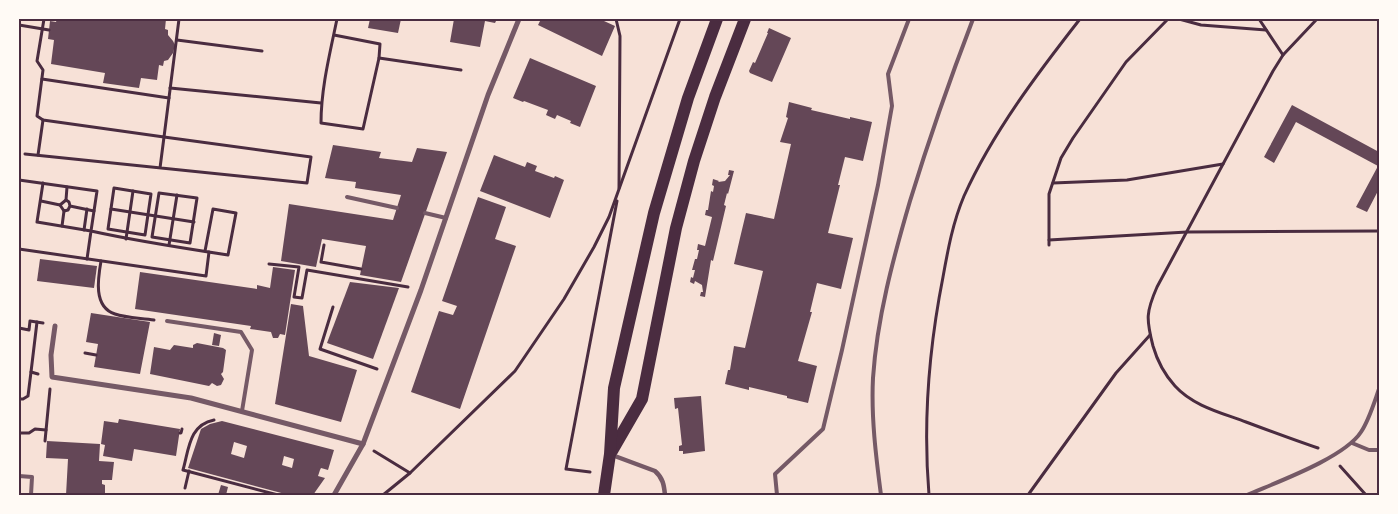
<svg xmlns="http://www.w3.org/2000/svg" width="1398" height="514" font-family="'DejaVu Sans',sans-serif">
<rect width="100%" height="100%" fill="#f7e1d7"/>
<g fill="#644757" fill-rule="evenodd">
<polygon points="57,19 166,19 165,29 168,30 168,35 173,41 175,45 173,53 168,60 164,61 163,66 159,65 157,80 141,78 139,88 103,83 105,73 51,64 54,40 48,39 50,21 56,22"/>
<polygon points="370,19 401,19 398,33 368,28"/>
<polygon points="454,19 497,19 495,23 485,21 480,47 450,42"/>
<polygon points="541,19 605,19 604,21 615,26 602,56 538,25"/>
<polygon points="769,28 791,38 772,82 750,73 749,71 753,62 755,63 768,33 767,33"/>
<polygon points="530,58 596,86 580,127 570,123 571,121 557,115 555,119 546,115 548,110 524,101 523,102 513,98"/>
<polygon points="789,102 812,108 811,110 850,119 850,117 872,122 863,161 845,157 838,185 840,185 828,233 853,238 841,289 817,283 810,312 812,312 798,361 817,366 808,403 787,398 787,396 749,387 749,390 725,384 728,370 730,370 734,346 745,348 763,271 734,264 740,238 746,213 774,219 791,144 780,142 788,118 786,117"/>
<polygon points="1292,105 1379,152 1379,189 1367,212 1356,207 1378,166 1296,122 1274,163 1264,157"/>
<polygon points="333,145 381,152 379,158 412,162 417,148 447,152 401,282 360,275 366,246 322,239 316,267 281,261 289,204 393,220 401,195 355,188 356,182 325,178"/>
<polygon points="494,155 525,167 527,162 537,166 535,171 554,178 555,176 564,180 550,218 480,191"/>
<polygon points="729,170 734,171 728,194 727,193 724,205 726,206 713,261 711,260 705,297 700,296 701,292 703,292 702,285 695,281 694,284 690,282 691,277 693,278 695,270 692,270 695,259 697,259 699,250 697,250 698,244 705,246 712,217 705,215 706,210 708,210 711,191 713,192 714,186 712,185 713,179 719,181 718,182 725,181 730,175 728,175"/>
<polygon points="478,197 506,207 495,239 516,246 460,409 411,392 439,311 453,315 457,306 442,301"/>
<polygon points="40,259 97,266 94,288 37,281"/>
<polygon points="273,267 295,270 285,335 280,334 278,338 273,338 271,332 250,329 251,326 135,309 140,272 257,289 257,285 270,288"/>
<polygon points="350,282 399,288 373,359 327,343"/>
<polygon points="291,304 303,306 309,356 357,370 341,422 275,404"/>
<polygon points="91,313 150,322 140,374 94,367 98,344 86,342"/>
<polygon points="214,333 221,335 219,346 212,345"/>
<polygon points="197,343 223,348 226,350 223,372 221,374 224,379 221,385 217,386 212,383 209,386 150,374 154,347 170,350 174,345 193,348 193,345"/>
<polygon points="701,396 705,451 683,454 683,451 679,451 679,446 682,445 678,408 675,409 674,398"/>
<polygon points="119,419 180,429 176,456 134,449 132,461 103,456 105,445 101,444 104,421 118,423"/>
<path d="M222,421L334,450L328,470L321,468L320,470L318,476L325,478L313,495H289L188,468L201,429L210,424ZM234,442L247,446L244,458L231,454ZM284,456L294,459L292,468L282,465Z"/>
<polygon points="47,441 100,444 99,461 114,462 112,480 102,480 102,484 105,485 105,495 66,495 68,459 46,458"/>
<polygon points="221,485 228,487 226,495 218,495"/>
</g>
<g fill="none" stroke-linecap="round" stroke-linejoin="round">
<g stroke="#4a2c40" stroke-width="3">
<polyline points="44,19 37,61 43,70 37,116 43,120 164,137 179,19"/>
<polyline points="616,19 620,36 619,188"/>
<polyline points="1179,19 1201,25 1266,30"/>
<polyline points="1259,19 1283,55"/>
<path d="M1317,19L1283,55L1273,71L1157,287C1146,312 1146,319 1153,346C1157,360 1165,375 1175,386C1193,406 1222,413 1246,422C1270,431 1294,440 1318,448"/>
<polyline points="19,25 49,30"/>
<path d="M334,35L380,44L379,58L363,129L321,123C321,88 330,53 337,19"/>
<polyline points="177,40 262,51"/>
<polyline points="379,58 461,70"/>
<polyline points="42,79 169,98"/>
<polyline points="170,88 321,103"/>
<polyline points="25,154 307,183 311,157 164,137 160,168"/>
<polyline points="38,155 43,120"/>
<path d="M19,180L97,191L91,231C136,241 182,248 228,255L236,213L213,209L205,251"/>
<polyline points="43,183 37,222 91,231 87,259"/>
<polyline points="1053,183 1127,180 1223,164"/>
<polygon points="114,188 151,194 145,235 108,229"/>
<polygon points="159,193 197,198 190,243 152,237"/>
<polyline points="66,200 67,187"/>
<polyline points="41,201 60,205"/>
<polyline points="70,206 68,210 64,211 60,205 66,200 69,202 70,206 94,211"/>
<polyline points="111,209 194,222"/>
<polyline points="62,226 64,211"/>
<polyline points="84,230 87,209"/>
<polyline points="126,239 133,191"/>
<polyline points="1049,240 1187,232 1379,231"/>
<polyline points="169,245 177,195"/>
<polyline points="324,245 321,262 361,269"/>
<polyline points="1049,245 1049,194 1061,158 1073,138 1126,62 1168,19"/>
<polyline points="19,249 206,276 209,252"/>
<path d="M101,261C98,278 93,307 115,314C126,318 142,318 154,320"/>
<polyline points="269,264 299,267 294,297 302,298 307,270 408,287"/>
<polyline points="333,307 320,349 377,369"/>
<polyline points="19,328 29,330 30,321 43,323"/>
<polyline points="85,353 96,355"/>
<polyline points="31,372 37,322"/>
<polyline points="19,399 23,399 28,396 31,372 38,374"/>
<path d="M214,420C189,425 189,449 183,470L278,495"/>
<polyline points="19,433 29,433 35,429 46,430"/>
<polyline points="180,433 181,433 182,429"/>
<polyline points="45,441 50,389"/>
<polyline points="374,451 410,473"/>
<polyline points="1340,466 1366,495"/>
<polyline points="590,472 566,469 617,201"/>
<polyline points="185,488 189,471"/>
<polyline points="383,495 410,473 515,371 564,299 594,247 609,217 680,19"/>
<path d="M929,495C923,423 929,348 943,277C948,249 953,222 964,196C993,132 1037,74 1080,19"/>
<polyline points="1028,495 1116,373 1150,335"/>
</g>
<g stroke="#755966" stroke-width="4">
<polyline points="347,197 397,208"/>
<polyline points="425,213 446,218"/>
<polyline points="167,321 241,332 252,350 242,411"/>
<polyline points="1352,443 1369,450 1379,450"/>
<polyline points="19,476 32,477 31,495"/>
<polyline points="777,495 775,474 823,429 842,350 878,185 892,106 888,74 909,19"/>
<path d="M881,495C876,457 871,417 873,378C877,318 893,259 910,201C929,139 950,79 973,19"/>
<path d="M1247,495C1277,482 1344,458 1361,432C1369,420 1374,403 1379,389"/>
</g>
<path stroke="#755966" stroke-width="4.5" d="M612,455L655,471C663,478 664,485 665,495"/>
<g stroke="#755966" stroke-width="5">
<polyline points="55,326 51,355 52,377 191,398 363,444"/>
<polyline points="334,495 363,444 421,290 488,95 519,19"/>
</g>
<g stroke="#4a2c40" stroke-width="12">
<polyline points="612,451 642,399 676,228 694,161 715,97 745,19"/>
<polyline points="604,495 610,454 614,388 654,213 688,98 717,19"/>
</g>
</g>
<rect width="1398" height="514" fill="none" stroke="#fffaf5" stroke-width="40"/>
<rect x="20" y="20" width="1358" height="474" fill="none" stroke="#4a2c40" stroke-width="2"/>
</svg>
